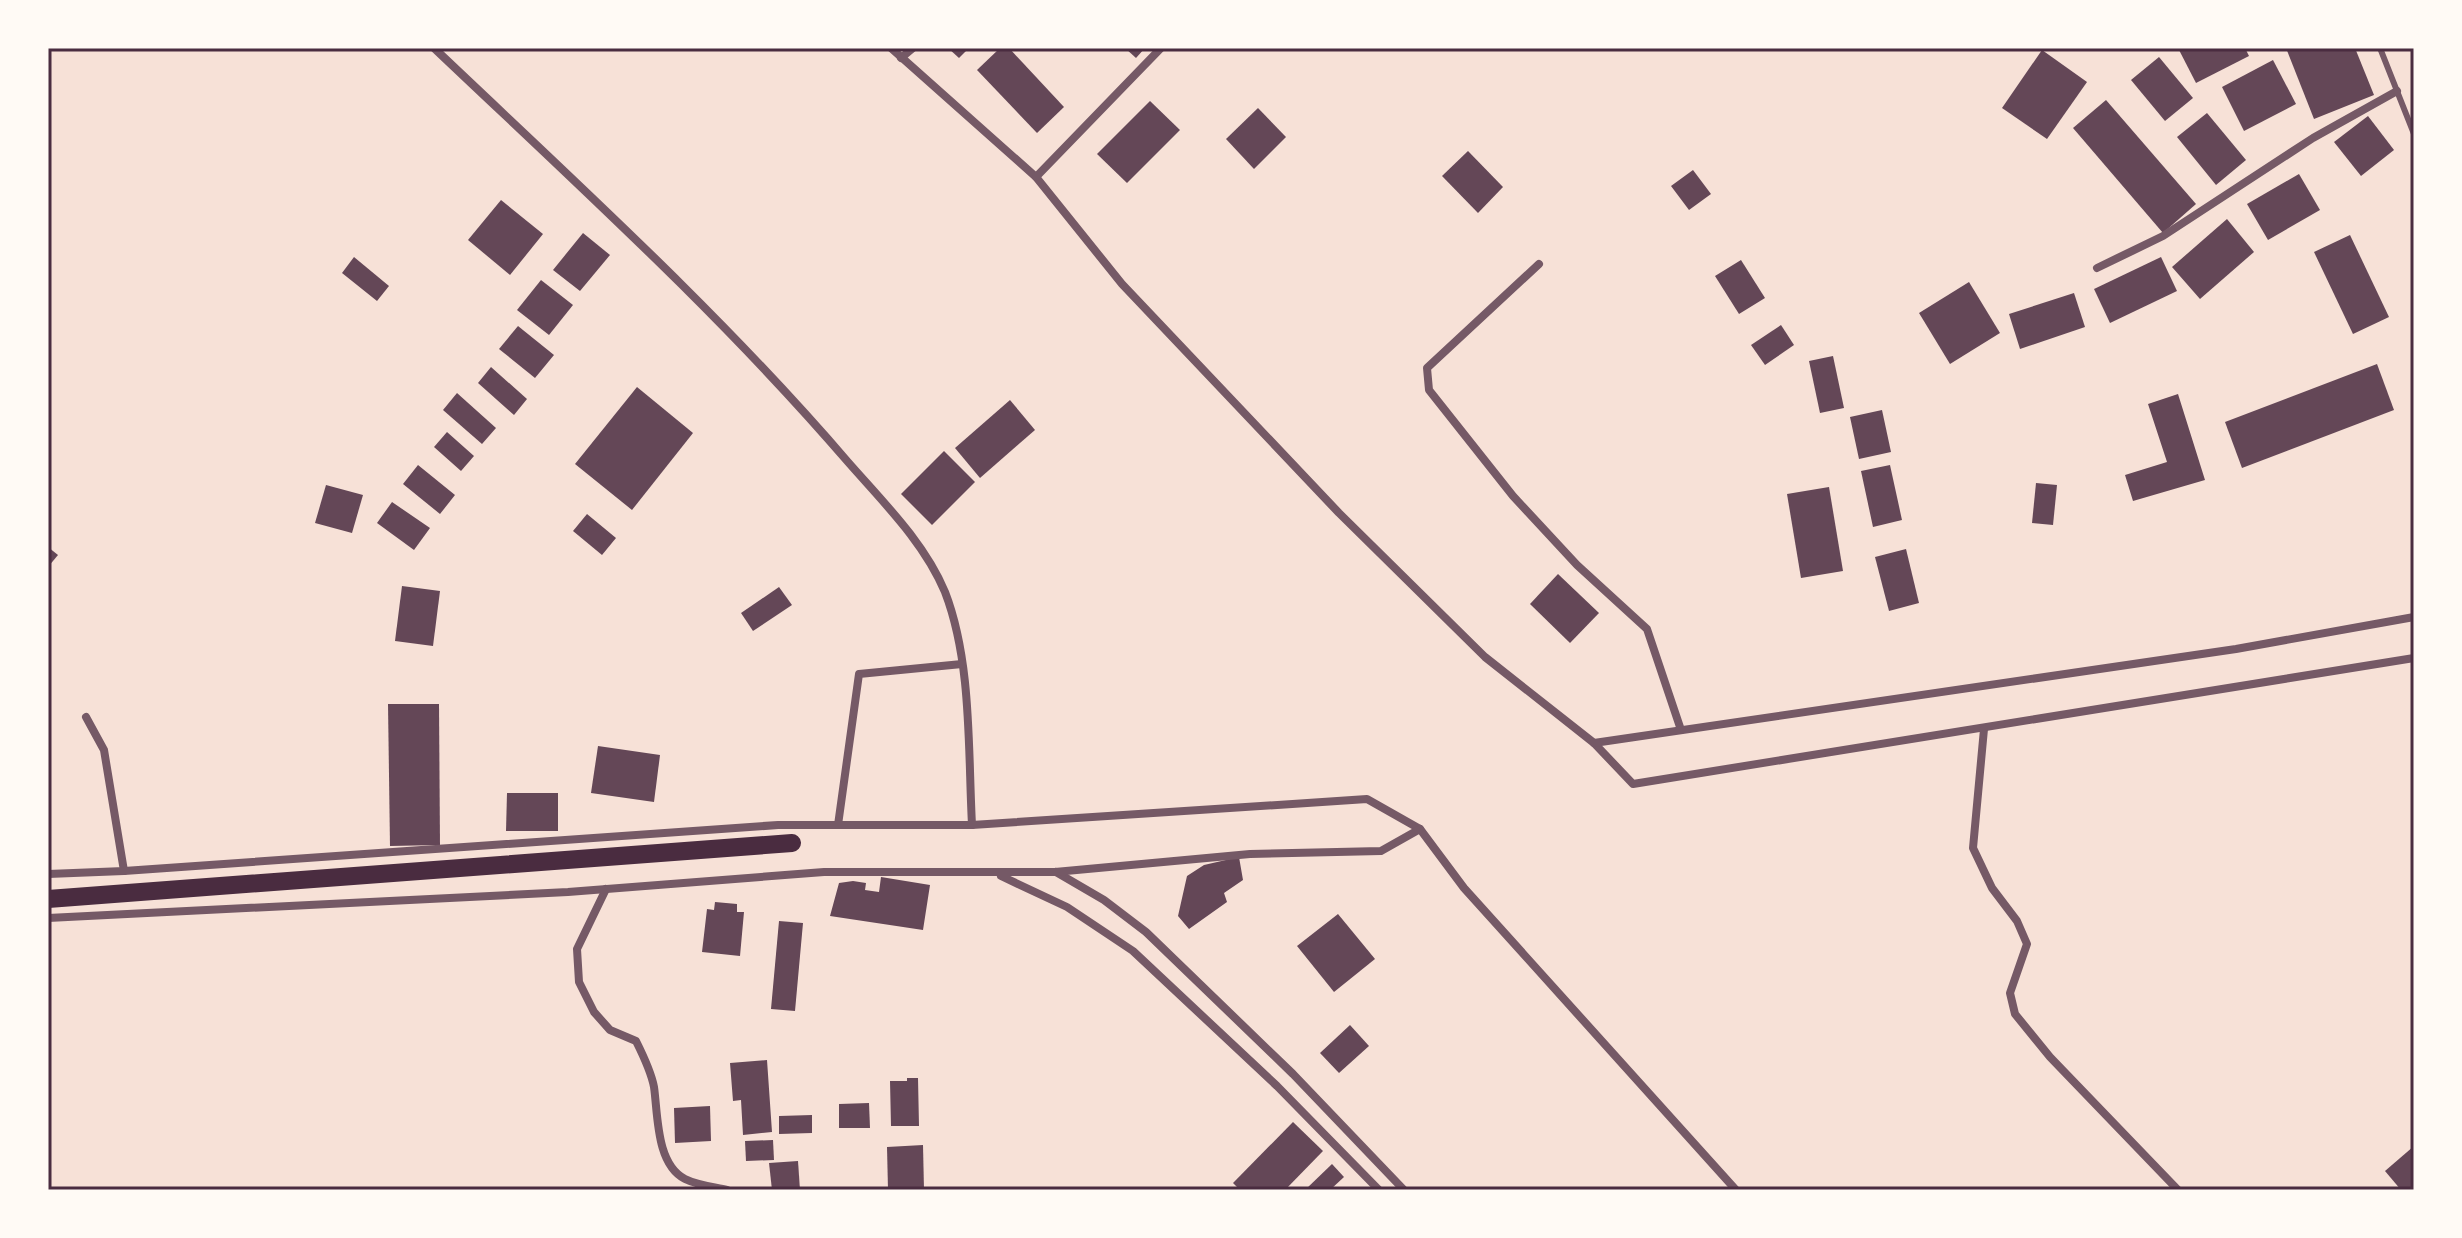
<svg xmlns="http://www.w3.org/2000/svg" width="2462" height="1238" font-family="'DM Sans',sans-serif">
<rect width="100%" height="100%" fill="#f7e1d7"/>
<g fill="#644757">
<polygon points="948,48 969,48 959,58"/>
<polygon points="1000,48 1009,48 1064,107 1037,133 977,70"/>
<polygon points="1125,48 1145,48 1136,58"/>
<polygon points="2178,48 2245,48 2249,56 2196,83"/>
<polygon points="2286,48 2355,48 2374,95 2314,119"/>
<polygon points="2042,50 2087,82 2047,139 2002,108"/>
<polygon points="2159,57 2193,98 2165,121 2131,80"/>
<polygon points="2273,60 2296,104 2244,131 2222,87"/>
<polygon points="2106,100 2196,204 2163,233 2073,128"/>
<polygon points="1150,101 1180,130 1127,183 1097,154"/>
<polygon points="1258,108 1286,137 1254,169 1226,139"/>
<polygon points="2207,113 2246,160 2216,185 2177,137"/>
<polygon points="2368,116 2394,150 2361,176 2334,142"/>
<polygon points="1468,151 1503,187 1478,213 1442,176"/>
<polygon points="1693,170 1711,194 1689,210 1671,186"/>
<polygon points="2299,174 2320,210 2268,240 2247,204"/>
<polygon points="501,200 543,234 510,275 468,240"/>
<polygon points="2227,219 2254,252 2200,299 2172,267"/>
<polygon points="583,233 610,255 580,291 553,270"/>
<polygon points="2350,235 2389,317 2353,334 2314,252"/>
<polygon points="354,257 389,286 377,301 342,273"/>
<polygon points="2161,257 2177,291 2110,323 2094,289"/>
<polygon points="1741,260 1765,298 1739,314 1715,276"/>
<polygon points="541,280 573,305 549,335 517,310"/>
<polygon points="1969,282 2000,333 1950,364 1919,313"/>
<polygon points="2074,293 2085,327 2020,349 2009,314"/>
<polygon points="1781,325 1794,345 1765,365 1751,345"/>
<polygon points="518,326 554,355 535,378 499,349"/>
<polygon points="1833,356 1844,408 1820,413 1809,361"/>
<polygon points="2377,364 2394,410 2242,468 2225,422"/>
<polygon points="491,367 527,399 514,415 478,383"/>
<polygon points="637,387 693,433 632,510 575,464"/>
<polygon points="457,393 496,428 482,444 443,410"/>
<polygon points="2178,394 2205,480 2133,501 2125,475 2167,462 2148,404"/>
<polygon points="1010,400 1035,430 980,478 955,448"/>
<polygon points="1882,410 1891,452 1859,459 1850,417"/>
<polygon points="447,432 474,456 461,471 434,447"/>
<polygon points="944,451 975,482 932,525 901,494"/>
<polygon points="418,465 455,495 440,514 403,484"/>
<polygon points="1890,465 1902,520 1873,527 1861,471"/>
<polygon points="2036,483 2057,485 2053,525 2032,523"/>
<polygon points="326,485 363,495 352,533 315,523"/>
<polygon points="1829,487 1843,571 1801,578 1787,494"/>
<polygon points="392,502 430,528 414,550 377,523"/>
<polygon points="587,514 616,538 602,555 573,531"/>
<polygon points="48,547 58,555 48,567"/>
<polygon points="1906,549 1919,603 1889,611 1875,557"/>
<polygon points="1558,574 1599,613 1570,643 1530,604"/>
<polygon points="402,586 440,591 433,646 395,641"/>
<polygon points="779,587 792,605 753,631 741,613"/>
<polygon points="388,704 439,704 440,845 390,846"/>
<polygon points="598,746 660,755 654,802 591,793"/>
<polygon points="507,793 558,793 558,831 506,831"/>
<polygon points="1239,857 1243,880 1224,893 1227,902 1189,929 1178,916 1187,876 1204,865"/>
<polygon points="881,877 930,885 923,930 830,916 839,883 853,881 866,883 865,890 879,892"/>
<polygon points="715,902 737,904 737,912 744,912 740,956 702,952 707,909 714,910"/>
<polygon points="1338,914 1375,959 1334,992 1297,946"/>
<polygon points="779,921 803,923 795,1011 771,1009"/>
<polygon points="1350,1025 1369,1046 1339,1073 1320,1053"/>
<polygon points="767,1060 772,1132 743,1135 741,1100 733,1101 730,1063"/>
<polygon points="907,1078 918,1078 919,1126 891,1126 890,1081 907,1081"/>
<polygon points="869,1103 870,1128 839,1128 839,1104"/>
<polygon points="710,1106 711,1141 675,1143 674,1108"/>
<polygon points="812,1115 812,1133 779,1134 779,1116"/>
<polygon points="1293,1122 1323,1151 1285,1190 1240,1190 1233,1183"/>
<polygon points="773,1140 774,1160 746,1161 745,1141"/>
<polygon points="923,1145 924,1190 888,1190 887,1147"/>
<polygon points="2414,1146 2414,1190 2401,1190 2385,1171"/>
<polygon points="798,1161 800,1190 772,1190 769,1163"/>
<polygon points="1332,1164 1344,1177 1330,1190 1305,1190"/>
</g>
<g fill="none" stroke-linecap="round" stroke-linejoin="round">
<polyline stroke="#755966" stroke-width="6" points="2380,48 2414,134"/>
<g stroke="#755966" stroke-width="8">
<path d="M434,48C575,182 721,314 848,462C883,502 924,542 945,592C972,662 968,750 972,825"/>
<polyline points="891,48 1036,177 1122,284 1339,513 1485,657 1594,743 1633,784 2414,658"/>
<polyline points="901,58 913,48"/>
<polyline points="1036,177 1161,48"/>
<polyline points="1539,264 1427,368 1429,390 1513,496 1577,565 1647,629 1681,730"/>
<polyline points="2097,268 2163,236 2313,138 2397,91"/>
<polyline points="86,717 104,750 124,871"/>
<polyline points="1984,729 1973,848 1992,888 2017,921 2027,944 2010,993 2015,1014 2050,1057 2178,1190"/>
<polyline points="1594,743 2236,649 2414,617"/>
<polyline points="838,825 859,674 962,664"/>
<polyline points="1056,872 1104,900 1146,932 1293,1074 1404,1190"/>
<polyline points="48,874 124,871 778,825 972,825 1367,799 1420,829 1464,888 1736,1190"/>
<polyline points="1001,876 1067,907 1133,951 1277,1086 1379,1190"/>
<path d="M606,889L577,949L579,982L594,1012L610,1030L636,1041C643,1055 651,1071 654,1087C658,1115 656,1164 685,1179C697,1185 714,1187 727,1190"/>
<polyline points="48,918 568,892 824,872 1055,872 1250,854 1381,851 1420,829"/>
</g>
<polyline stroke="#4a2c40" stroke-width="18" points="48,899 792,843"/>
</g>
<rect width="2462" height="1238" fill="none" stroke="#fffaf5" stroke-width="100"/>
<rect x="50" y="50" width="2362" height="1138" fill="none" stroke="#4a2c40" stroke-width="3"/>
</svg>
